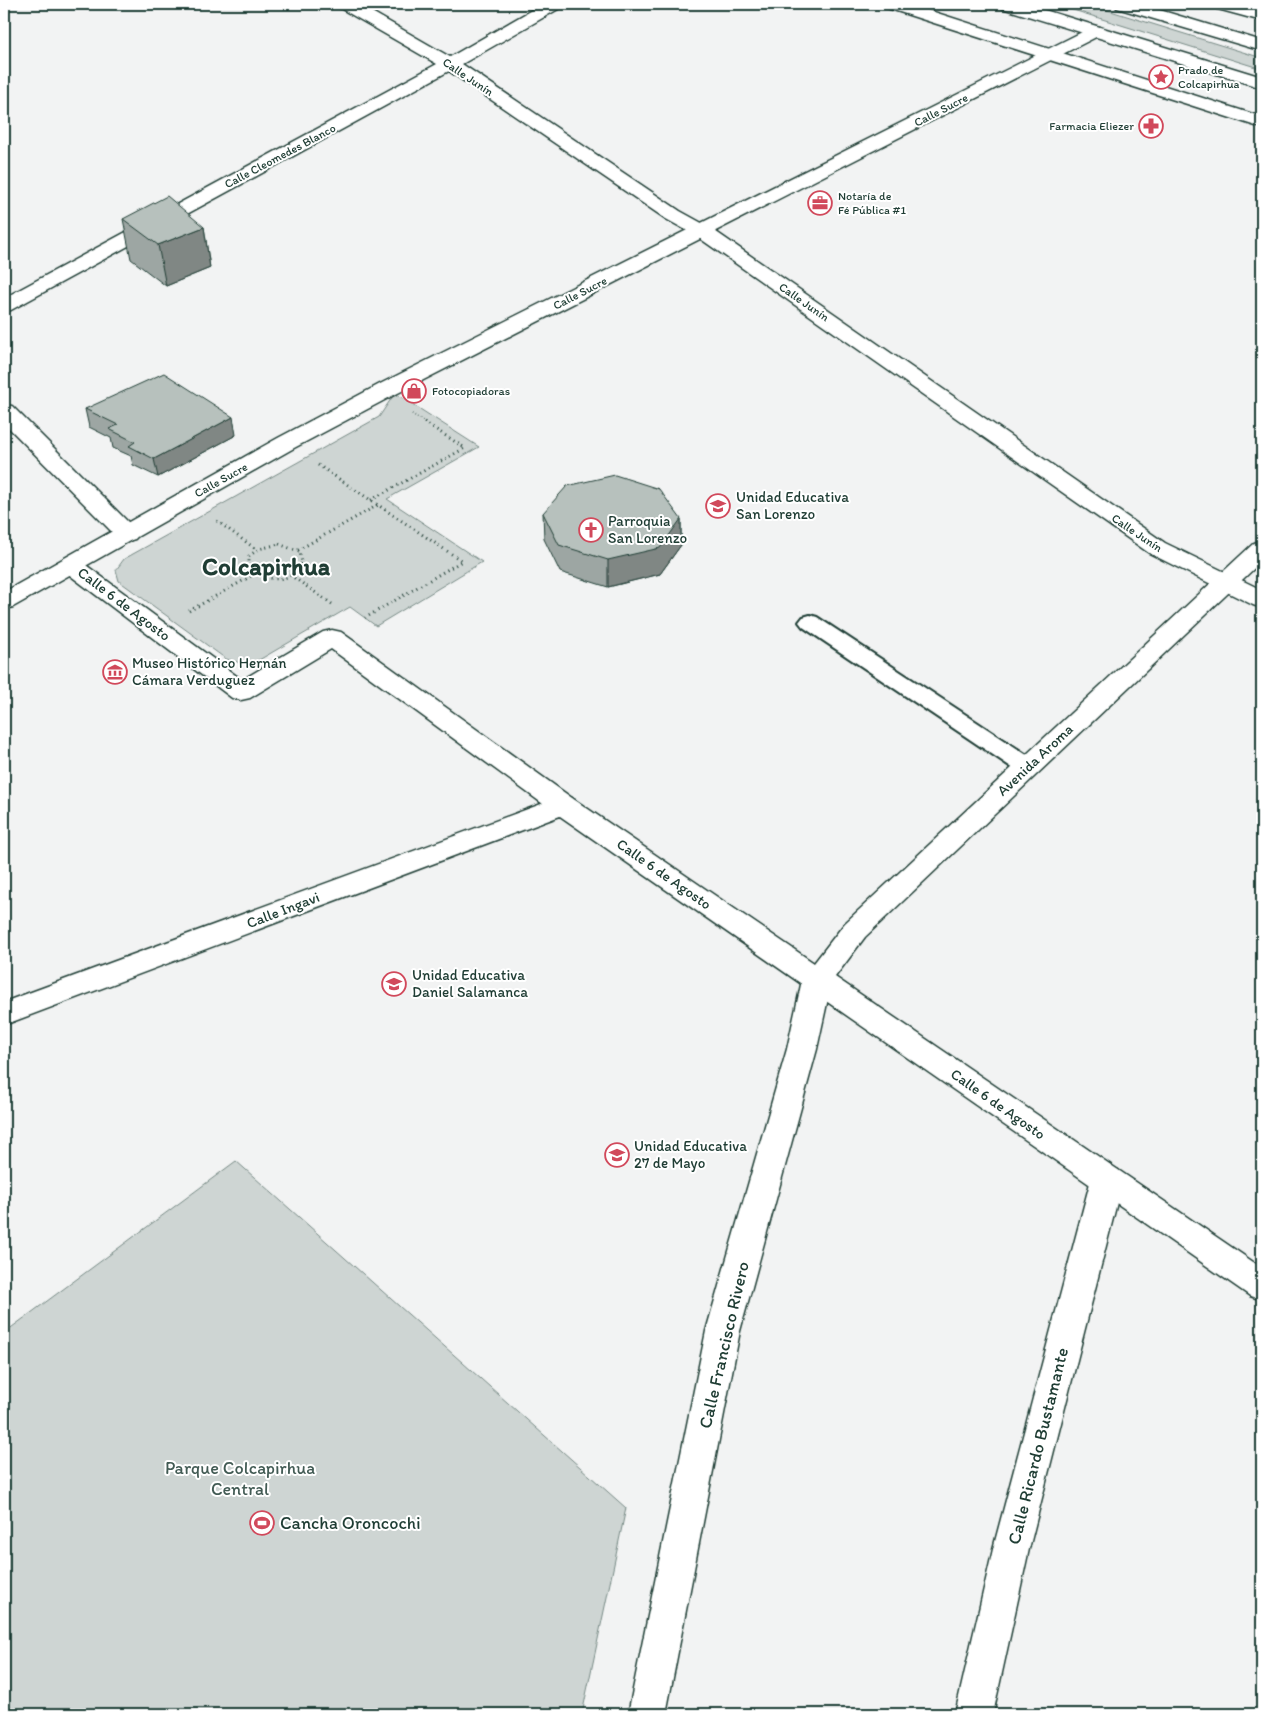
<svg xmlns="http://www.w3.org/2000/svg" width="1266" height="1718" font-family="Itim,sans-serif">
<rect width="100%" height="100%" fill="#f2f3f3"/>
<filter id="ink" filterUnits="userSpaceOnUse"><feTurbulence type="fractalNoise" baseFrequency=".02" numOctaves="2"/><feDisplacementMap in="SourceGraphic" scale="10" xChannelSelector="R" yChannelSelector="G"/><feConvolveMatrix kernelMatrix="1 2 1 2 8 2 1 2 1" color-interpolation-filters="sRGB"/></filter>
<g filter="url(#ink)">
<g fill="#ced5d3" stroke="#768984">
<polygon points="1054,4 1088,4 1262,58 1262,69"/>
<polygon points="395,393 479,447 387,499 482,562 376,626 350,607 259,660 241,663 226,659 119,581 116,570 124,559 379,417"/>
<polygon points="236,1161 626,1508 582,1714 4,1714 4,1333"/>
</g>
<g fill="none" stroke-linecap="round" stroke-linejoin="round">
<g stroke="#1f3d34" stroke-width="4">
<polygon id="lane" points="810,615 817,617 1036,761 1039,767 1036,773 1028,775 1020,773 803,627 799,622 803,617"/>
</g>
<g stroke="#1f3d34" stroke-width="3">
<g id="street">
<polygon points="338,4 358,4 450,57 542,4 562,4 560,8 462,64 680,211 709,227 1165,543 1262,590 1262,608 1253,605 1149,553 695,235 666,219 449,71 11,310 4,312 4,298 437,64 340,8"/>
<polygon points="885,4 909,4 1262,117 1262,128 887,8"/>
<polygon points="1212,4 1237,4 1262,11 1262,21 1214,8"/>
<polygon points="4,405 12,406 135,529 139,534 135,539 127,541 119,539 4,423"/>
<polygon points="71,558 79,560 242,680 323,632 332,630 341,632 572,798 576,805 572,812 563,814 554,812 331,649 250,698 241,700 232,698 63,570 59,565 63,560"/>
<polygon points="817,969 827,972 832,980 817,1049 740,1331 666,1714 628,1714 706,1331 787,1049 802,980 807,972"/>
<polygon points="1107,1166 1118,1170 1123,1179 1029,1549 993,1714 955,1714 993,1549 1091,1179 1096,1170"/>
</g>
</g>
<g stroke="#1f3d34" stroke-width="3">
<g id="secondary">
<polygon points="1094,26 1100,27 1103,31 1100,35 396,394 294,448 13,607 4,610 4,592 278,438 380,384"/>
<polygon points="1262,541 1262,561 865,937 835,977 1262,1268 1262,1300 1250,1296 560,816 4,1025 4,1002 563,796 572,798 814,963 845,923 1254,543"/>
</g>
</g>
<g stroke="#1f3d34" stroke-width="3">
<g id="highway">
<polygon points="1000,4 1025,4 1262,77 1262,88 1002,8"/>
<polygon points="1115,4 1140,4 1262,41 1262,51 1117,8"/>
</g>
</g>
<polyline stroke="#1f3d34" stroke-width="2" stroke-dasharray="0.5 2.5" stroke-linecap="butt" points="412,414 426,423"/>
<g stroke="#1f3d34" stroke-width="3" stroke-dasharray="1 4" stroke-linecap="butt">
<polyline points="318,465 462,561 365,618"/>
<polyline points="371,500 465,448 424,422"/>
<polyline points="217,521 257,550"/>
<path d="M279,544L300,552L302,563C299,566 295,572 291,575C276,584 258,576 249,564V556L259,549Z"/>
<polyline points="298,550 378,505"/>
<polyline points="290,575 332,604"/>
<polyline points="189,611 255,574"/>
</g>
<use href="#lane" fill="#fff" fill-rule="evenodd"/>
<use href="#street" fill="#fff" fill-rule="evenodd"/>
<use href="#secondary" fill="#fff" fill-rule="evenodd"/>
<use href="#highway" fill="#fff" fill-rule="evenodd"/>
</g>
<g fill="#9da6a3" stroke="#1f3d34">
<polygon points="123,219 204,227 210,268 166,286 131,259"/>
<polygon points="85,409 236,435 158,477 133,465 131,456 113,448 111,438 89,427"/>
<polygon points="543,513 681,519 681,545 660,574 608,587 560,572 544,539"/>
</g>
<g fill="#808784" stroke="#1f3d34">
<polygon points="204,227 210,268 166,286 158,245"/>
<polygon points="233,417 236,435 158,477 154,459"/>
<polygon points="681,519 681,545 660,574 608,587 608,560"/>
</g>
<g fill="#b7c1bd" stroke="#1f3d34">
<polygon points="167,196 204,227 158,245 123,219"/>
<polygon points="164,373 233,417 154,459 129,446 135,442 109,429 118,425 85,409"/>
<polygon points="615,475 659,489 681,519 660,548 608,560 559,545 543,513 567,486"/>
</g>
</g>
<defs>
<g id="sight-ring" transform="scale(1.25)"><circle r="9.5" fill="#fff" stroke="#d1495b" stroke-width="1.5"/><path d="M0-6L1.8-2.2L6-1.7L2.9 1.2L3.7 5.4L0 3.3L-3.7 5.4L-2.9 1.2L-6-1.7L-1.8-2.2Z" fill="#d1495b"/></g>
<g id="pharmacy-ring" transform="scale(1.25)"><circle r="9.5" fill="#fff" stroke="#d1495b" stroke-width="1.5"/><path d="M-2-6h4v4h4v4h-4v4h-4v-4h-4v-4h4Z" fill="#d1495b"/></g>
<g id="office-ring" transform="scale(1.25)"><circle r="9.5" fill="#fff" stroke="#d1495b" stroke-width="1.5"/><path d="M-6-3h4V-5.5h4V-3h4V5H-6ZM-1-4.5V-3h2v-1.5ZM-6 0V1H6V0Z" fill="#d1495b"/></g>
<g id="shop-ring" transform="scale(1.25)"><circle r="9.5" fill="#fff" stroke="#d1495b" stroke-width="1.5"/><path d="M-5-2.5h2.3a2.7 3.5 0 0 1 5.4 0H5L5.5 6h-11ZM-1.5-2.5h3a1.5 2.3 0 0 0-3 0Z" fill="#d1495b"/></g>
<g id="school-ring" transform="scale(1.25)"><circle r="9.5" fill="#fff" stroke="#d1495b" stroke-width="1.5"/><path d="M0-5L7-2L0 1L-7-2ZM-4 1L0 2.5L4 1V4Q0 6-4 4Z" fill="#d1495b"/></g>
<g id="church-ring" transform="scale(1.25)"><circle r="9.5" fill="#fff" stroke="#d1495b" stroke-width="1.5"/><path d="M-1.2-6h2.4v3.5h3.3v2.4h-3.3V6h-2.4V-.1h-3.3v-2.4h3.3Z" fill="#d1495b"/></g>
<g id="museum-ring" transform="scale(1.25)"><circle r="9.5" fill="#fff" stroke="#d1495b" stroke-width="1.5"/><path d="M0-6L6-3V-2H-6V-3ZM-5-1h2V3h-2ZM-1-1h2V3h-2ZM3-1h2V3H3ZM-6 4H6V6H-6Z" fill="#d1495b"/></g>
<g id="stadium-ring" transform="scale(1.25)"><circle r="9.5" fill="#fff" stroke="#d1495b" stroke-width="1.5"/><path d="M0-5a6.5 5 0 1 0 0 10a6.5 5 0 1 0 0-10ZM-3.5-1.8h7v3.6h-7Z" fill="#d1495b"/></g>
</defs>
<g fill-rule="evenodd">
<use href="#sight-ring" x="1161" y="77"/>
<use href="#pharmacy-ring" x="1151" y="126"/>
<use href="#office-ring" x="820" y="203"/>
<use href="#shop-ring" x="414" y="391"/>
<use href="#school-ring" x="718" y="506"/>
<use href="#church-ring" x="591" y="530"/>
<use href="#museum-ring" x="115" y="672"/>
<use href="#school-ring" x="394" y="984"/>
<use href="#school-ring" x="617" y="1155"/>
<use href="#stadium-ring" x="262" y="1523"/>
</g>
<g text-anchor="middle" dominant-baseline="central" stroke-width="4" stroke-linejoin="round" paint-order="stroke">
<g font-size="12" fill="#1f3d34" stroke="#fff" text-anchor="start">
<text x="1178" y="70">Prado de<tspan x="1178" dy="14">Colcapirhua</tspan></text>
<text x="1134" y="126" text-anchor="end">Farmacia Eliezer</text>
<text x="838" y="196">Notaría de<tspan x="838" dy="14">Fé Pública #1</tspan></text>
<text x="432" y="391">Fotocopiadoras</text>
</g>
<g font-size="12" fill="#1f3d34" stroke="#fff">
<text transform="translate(468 77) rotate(34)">Calle Junín</text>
<text transform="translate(941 110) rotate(-27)">Calle Sucre</text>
<text transform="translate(280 156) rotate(-28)">Calle Cleomedes Blanco</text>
<text transform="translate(580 293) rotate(-27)">Calle Sucre</text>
<text transform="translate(804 302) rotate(35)">Calle Junín</text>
<text transform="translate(221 480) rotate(-29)">Calle Sucre</text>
<text transform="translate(1137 533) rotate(34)">Calle Junín</text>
</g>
<g font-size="15" fill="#1f3d34" stroke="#fff" text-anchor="start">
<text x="736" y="497">Unidad Educativa<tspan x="736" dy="17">San Lorenzo</tspan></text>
<text x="608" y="521">Parroquia<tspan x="608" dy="17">San Lorenzo</tspan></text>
<text x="132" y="663">Museo Histórico Hernán<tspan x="132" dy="17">Cámara Verduguez</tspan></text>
<text x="412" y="975">Unidad Educativa<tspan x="412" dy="17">Daniel Salamanca</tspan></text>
<text x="634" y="1146">Unidad Educativa<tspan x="634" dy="17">27 de Mayo</tspan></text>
</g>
<g font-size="15" fill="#1f3d34" stroke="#fff">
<text transform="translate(124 604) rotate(37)">Calle 6 de Agosto</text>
<text transform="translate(1035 760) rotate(-43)">Avenida Aroma</text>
<text transform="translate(664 874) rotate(35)">Calle 6 de Agosto</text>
<text transform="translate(283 910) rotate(-21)">Calle Ingavi</text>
<text transform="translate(998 1104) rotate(35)">Calle 6 de Agosto</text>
</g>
<g font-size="18" fill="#1f3d34" stroke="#fff">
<text transform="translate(724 1345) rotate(-77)">Calle Francisco Rivero</text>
<text transform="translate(1038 1446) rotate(-76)">Calle Ricardo Bustamante</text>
</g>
<g font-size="18" fill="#425b54" stroke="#fff">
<text x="240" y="1468">Parque Colcapirhua<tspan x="240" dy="21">Central</tspan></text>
</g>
<g font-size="18" fill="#1f3d34" stroke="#fff" text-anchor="start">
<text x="280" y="1523">Cancha Oroncochi</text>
</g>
<g font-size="25" font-weight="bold" fill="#1f3d34" stroke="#fff">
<text x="266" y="566">Colcapirhua</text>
</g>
</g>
<rect width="1266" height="1718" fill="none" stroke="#fff" stroke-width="20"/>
<rect x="10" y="10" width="1246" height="1698" fill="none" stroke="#1f3d34" stroke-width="2" filter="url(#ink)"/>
</svg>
